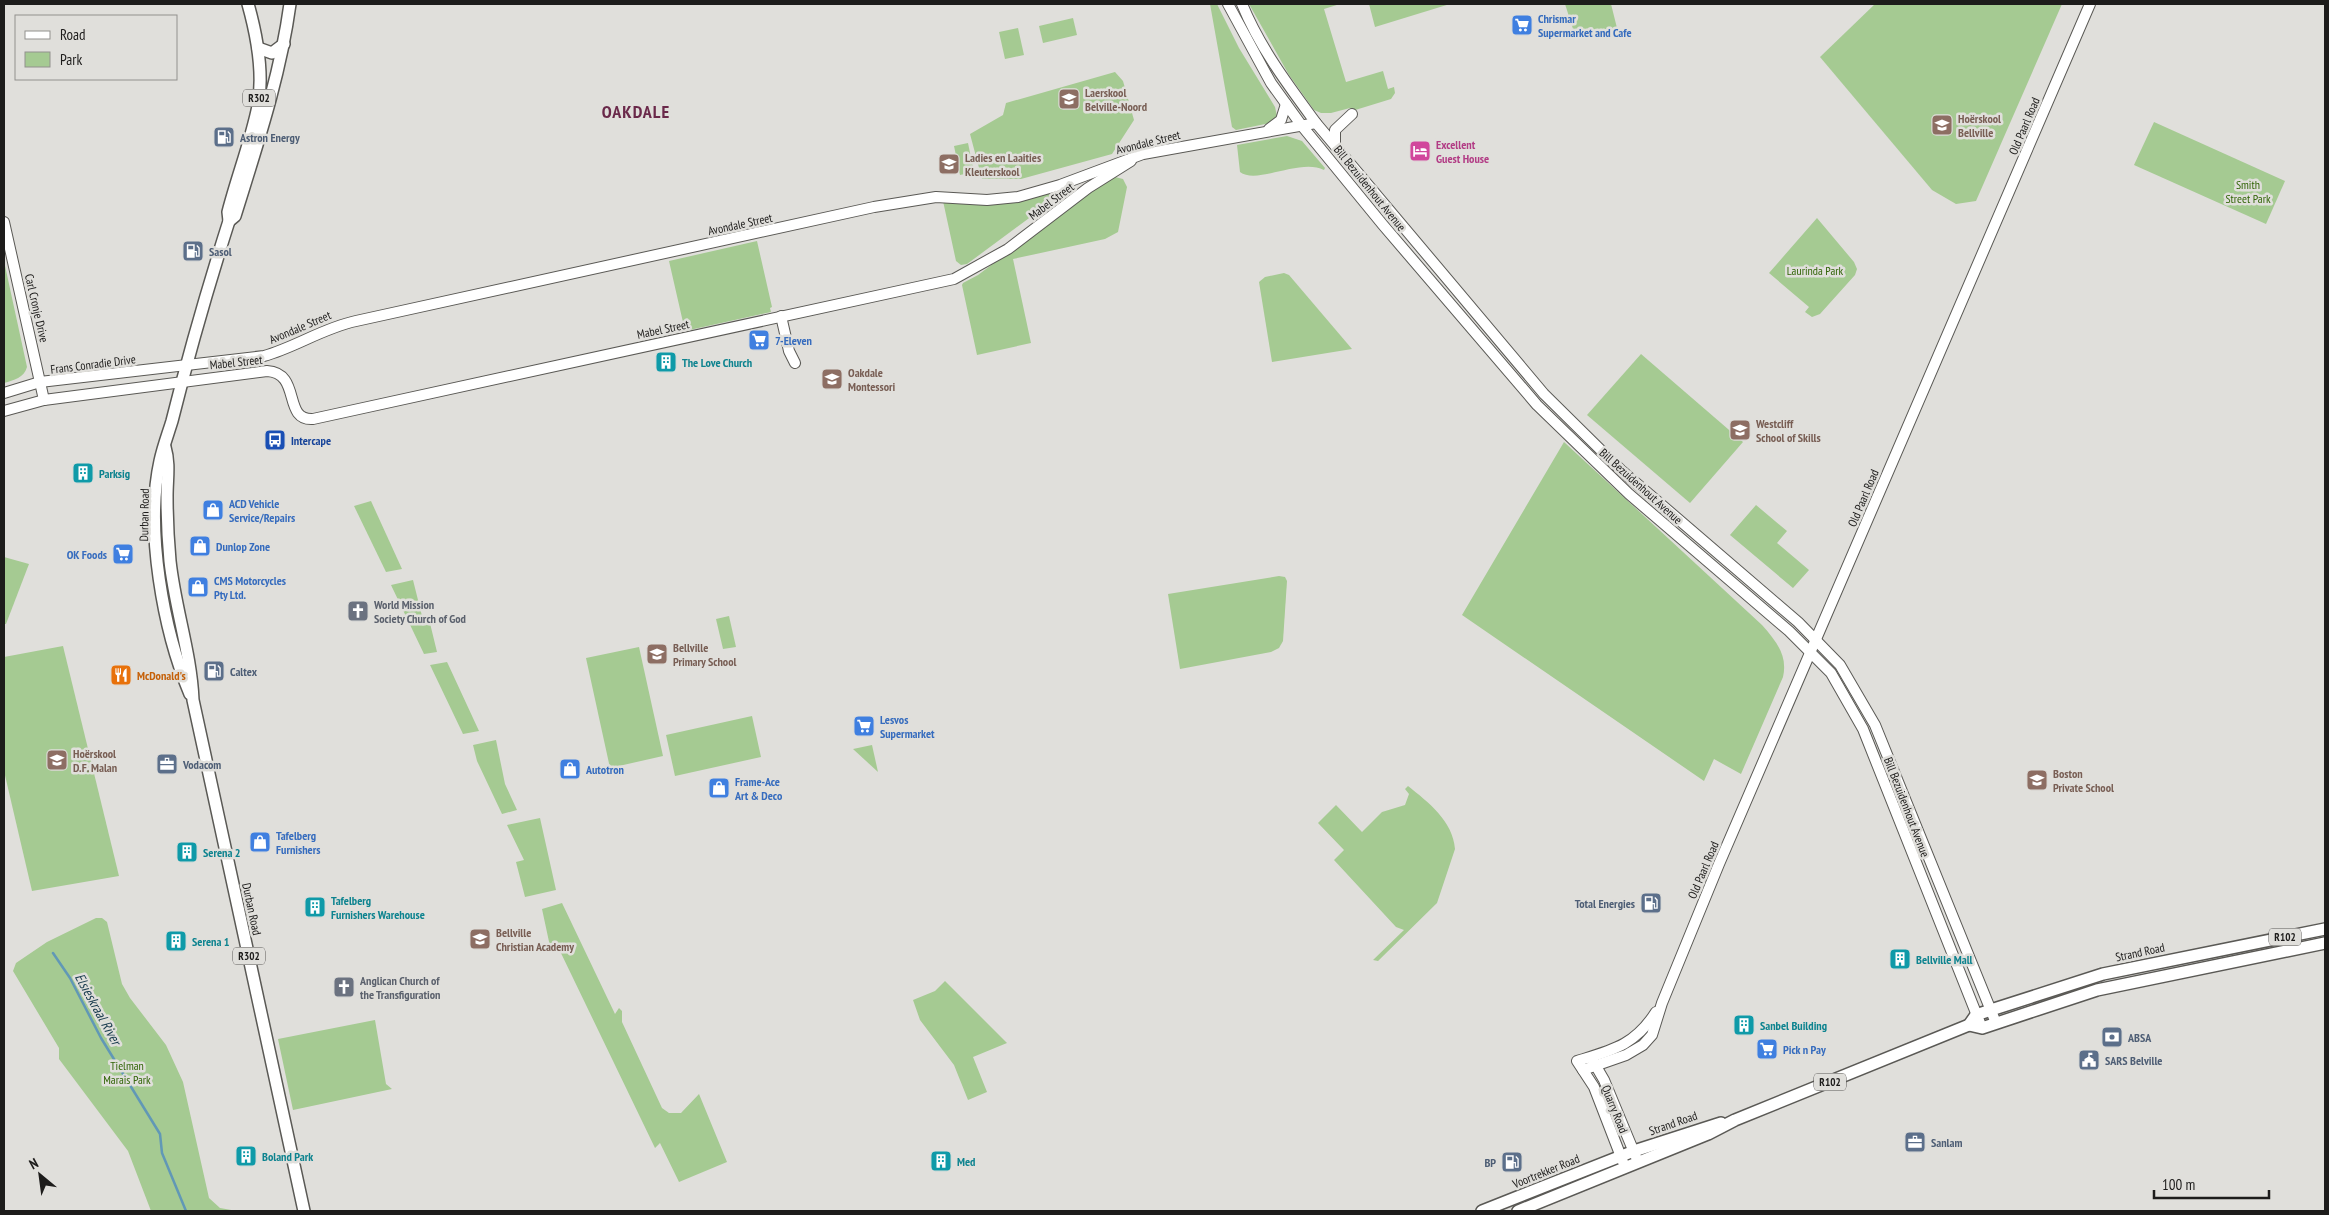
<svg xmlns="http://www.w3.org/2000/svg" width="2329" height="1215" font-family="'PT Sans Narrow',sans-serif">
<rect width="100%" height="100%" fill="#e0dfdb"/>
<g fill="#a5ca92">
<polygon points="1210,4 1217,4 1239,48 1275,107 1277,116 1270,123 1236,130 1232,127"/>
<polygon points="1249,4 1340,4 1324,9 1346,82 1383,71 1388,89 1394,87 1395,93 1391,99 1352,111 1350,108 1331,113 1321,113 1314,110 1289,75"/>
<polygon points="1369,4 1450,4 1375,27"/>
<polygon points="1565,4 1611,4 1617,28 1580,38 1574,32"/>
<polygon points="1875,4 2062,4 1976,201 1956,204 1932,190 1820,57"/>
<polygon points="1073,18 1077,35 1043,43 1039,26"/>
<polygon points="1018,28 1024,55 1005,59 999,32"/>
<polygon points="1115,72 1123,81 1134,120 1112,154 1021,179 982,179 970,134 1003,115 1006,103"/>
<polygon points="2154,122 2285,181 2266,224 2134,165"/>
<path d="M1287,136L1302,141L1325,168L1324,170C1300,158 1257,185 1240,172L1237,145Z"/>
<polygon points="968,143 974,172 960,175 954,146"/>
<polygon points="1115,177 1123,179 1127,187 1118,232 1105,239 1013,259 1031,343 977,355 962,285 963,283 978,275 1090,191"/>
<polygon points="1078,182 967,264 961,265 956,261 943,201 990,202"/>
<polygon points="1817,218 1854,262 1857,269 1855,275 1820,314 1812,317 1805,312 1809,307 1769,273"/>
<polygon points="757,241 772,307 770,308 771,312 685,331 669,261"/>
<path d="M4,261L27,367C24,378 14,380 4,383Z"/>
<polygon points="1284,273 1289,275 1352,349 1272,362 1259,282 1265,277"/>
<polygon points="1641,354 1743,442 1690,503 1587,415"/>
<path d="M1564,442L1762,625C1776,641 1788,655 1783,677L1741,774L1714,759L1704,781L1462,615Z"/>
<polygon points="371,501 402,569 386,572 354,506"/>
<polygon points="1756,505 1787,531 1777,543 1809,570 1793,588 1730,535"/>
<polygon points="4,557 29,564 6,624 4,624"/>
<polygon points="1279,576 1285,577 1287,581 1283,641 1279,648 1271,652 1180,669 1168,594"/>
<polygon points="413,580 422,616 428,615 437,652 424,654 391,585"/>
<polygon points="729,616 736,647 723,649 716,619"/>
<polygon points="63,646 119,876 32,891 4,771 4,657"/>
<polygon points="639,647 663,756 610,768 586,658"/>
<polygon points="447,662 448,664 479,731 463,734 431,667 430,665"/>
<polygon points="752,716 761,757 675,776 666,735"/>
<polygon points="496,740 505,784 517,810 502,814 477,761 473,745"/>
<polygon points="872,745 878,772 853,749"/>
<path d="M1408,786C1428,802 1453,821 1455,849L1437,903L1378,961L1373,960L1404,930L1396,927L1334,860L1344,850L1318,823L1336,805L1362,832L1382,812L1405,805L1409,794L1405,789Z"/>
<polygon points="540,818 556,890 525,897 516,862 524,860 507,825"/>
<polygon points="562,903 615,1014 619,1008 622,1011 622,1022 662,1108 669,1113 681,1113 699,1094 727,1162 679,1182 660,1143 655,1148 559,949 551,951 542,909"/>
<polygon points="96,918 102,918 107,922 122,984 130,998 166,1045 183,1082 209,1198 220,1208 237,1211 151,1211 128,1151 59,1059 59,1048 13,971 16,963 47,942"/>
<polygon points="945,981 1007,1043 973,1057 987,1092 968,1100 954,1065 920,1020 913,1000 935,991"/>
<polygon points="375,1020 386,1084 392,1089 293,1110 278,1039"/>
</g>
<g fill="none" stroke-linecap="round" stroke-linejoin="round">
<polyline stroke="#6198b6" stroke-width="2.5" points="53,953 70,978 101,1038 160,1134 162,1153 186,1211"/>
<g stroke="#5a5955" stroke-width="12">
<g id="secondary">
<polyline points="1228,4 1271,83 1302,126 1383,225 1537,405 1629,494 1789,631 1831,673 1863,729 1982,1028"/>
<path d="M1242,4C1260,48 1288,85 1316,123L1544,394L1621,470L1798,622L1840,665L1875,725L1996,1023"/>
<polyline points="1269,129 1281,120 1286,104"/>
<polyline points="1335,145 1335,130 1352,114"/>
<polyline points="4,222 44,400"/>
<polyline points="781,316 789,351 795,363"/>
<path d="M4,393L40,382L264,356C296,347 323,328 356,321L874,207L936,197L987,200L1018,197L1060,185L1143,154L1316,123"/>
<path d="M4,411L44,400L267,371C302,373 282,421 313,419L954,279L1008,249L1088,188L1131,161"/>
<polyline points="1593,1061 1604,1080 1636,1157"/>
<polyline points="1583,1070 1626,1055 1643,1045 1652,1035 1662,1003 1719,864 2090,4"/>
<path d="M1623,1162L1594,1087L1577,1061C1613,1050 1635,1045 1656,1012"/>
</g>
</g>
<g stroke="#5a5955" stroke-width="14">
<g id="primary">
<polyline points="258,48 272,53 284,44"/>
<path d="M229,221L235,216C257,145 280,77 290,4"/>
<path d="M165,447C170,464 167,479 167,496C167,518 168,539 170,561C175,608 191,653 193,700L304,1211"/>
<path d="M190,694C163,630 145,529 160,461C163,447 168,434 172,421C189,353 208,287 229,221L228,212C237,177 251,141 258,106C264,72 257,36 248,4"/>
<polyline points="1969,1025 1982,1028 2097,990 2325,943"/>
<polyline points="1482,1211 1634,1151 1721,1123"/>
<polyline points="1518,1211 1708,1134 1735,1120 1969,1025 1976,1015 1991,1010 2103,974 2325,929"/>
</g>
</g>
<use href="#secondary" stroke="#fff" stroke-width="10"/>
<use href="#primary" stroke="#fff" stroke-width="11"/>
</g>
<defs>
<g id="supermarket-square" transform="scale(1.125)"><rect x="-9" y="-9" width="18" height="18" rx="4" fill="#3f7fe0" stroke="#e0dfdb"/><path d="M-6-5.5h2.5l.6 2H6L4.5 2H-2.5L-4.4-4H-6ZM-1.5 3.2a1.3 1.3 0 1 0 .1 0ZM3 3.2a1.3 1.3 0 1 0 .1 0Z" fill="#fff"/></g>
<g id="school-square" transform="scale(1.125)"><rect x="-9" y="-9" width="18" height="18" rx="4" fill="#8d6e63" stroke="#e0dfdb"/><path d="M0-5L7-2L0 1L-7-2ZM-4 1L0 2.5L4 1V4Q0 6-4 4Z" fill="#fff"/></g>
<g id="fuel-square" transform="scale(1.125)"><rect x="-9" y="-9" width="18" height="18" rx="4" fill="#5c6f8a" stroke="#e0dfdb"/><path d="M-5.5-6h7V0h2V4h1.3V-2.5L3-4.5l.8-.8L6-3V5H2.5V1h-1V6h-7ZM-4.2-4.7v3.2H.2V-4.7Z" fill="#fff"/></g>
<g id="hotel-square" transform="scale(1.125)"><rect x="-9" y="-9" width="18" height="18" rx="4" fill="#d1479c" stroke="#e0dfdb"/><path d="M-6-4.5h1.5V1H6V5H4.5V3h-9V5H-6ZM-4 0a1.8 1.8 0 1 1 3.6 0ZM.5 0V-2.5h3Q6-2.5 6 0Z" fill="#fff"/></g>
<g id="building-square" transform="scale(1.125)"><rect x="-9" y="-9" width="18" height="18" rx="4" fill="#0f9aa8" stroke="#e0dfdb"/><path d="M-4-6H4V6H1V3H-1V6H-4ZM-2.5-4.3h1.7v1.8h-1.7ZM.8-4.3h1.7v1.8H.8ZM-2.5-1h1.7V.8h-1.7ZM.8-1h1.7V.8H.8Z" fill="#fff"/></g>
<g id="bus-square" transform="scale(1.125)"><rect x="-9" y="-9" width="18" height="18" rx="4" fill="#1a4fb4" stroke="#e0dfdb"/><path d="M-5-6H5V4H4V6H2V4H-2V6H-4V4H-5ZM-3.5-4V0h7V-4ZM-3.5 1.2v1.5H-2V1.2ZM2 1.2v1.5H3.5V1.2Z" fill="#fff"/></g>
<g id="shop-square" transform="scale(1.125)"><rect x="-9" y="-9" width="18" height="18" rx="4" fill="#3f7fe0" stroke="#e0dfdb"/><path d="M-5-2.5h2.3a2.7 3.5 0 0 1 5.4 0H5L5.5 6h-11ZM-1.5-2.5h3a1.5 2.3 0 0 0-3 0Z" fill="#fff"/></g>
<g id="church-square" transform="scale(1.125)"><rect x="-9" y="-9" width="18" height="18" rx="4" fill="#6b7280" stroke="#e0dfdb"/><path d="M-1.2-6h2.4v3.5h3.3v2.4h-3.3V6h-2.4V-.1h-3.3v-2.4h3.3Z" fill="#fff"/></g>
<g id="restaurant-square" transform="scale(1.125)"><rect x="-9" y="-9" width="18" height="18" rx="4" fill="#e8710a" stroke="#e0dfdb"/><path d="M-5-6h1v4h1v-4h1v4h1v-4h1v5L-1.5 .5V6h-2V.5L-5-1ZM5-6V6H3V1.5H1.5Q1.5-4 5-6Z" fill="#fff"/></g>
<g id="office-square" transform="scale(1.125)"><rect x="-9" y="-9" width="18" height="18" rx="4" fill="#5c6f8a" stroke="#e0dfdb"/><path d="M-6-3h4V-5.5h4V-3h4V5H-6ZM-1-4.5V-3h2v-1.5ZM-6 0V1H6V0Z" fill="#fff"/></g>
<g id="bank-square" transform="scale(1.125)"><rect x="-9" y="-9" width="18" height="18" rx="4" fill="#5c6f8a" stroke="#e0dfdb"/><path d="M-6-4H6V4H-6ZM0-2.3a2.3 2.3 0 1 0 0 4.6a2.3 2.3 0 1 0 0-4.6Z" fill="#fff"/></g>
<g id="civic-square" transform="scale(1.125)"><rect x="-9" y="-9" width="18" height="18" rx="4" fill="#5c6f8a" stroke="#e0dfdb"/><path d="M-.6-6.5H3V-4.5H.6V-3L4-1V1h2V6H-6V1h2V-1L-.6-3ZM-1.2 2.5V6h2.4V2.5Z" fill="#fff"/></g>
</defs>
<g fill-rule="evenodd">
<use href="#supermarket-square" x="1522" y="25"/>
<use href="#school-square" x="1069" y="99"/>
<use href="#school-square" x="1942" y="125"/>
<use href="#fuel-square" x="224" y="137"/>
<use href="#hotel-square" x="1420" y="151"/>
<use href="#school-square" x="949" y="164"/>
<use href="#fuel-square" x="193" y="251"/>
<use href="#supermarket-square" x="759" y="340"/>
<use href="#building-square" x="666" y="362"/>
<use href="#school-square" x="832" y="379"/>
<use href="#school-square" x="1740" y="430"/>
<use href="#bus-square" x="275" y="440"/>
<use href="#building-square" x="83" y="473"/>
<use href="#shop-square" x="213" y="510"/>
<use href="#shop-square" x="200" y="546"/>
<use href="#supermarket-square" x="123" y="554"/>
<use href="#shop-square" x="198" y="587"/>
<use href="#church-square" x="358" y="611"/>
<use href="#school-square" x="657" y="654"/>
<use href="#fuel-square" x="214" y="671"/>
<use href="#restaurant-square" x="121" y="675"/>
<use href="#supermarket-square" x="864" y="726"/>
<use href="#school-square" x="57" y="760"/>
<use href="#office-square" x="167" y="764"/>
<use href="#shop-square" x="570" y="769"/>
<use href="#school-square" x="2037" y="780"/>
<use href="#shop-square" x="719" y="788"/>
<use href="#shop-square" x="260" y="842"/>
<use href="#building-square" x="187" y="852"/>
<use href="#fuel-square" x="1651" y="903"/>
<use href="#building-square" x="315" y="907"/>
<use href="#school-square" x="480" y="939"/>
<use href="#building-square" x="176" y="941"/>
<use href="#building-square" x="1900" y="959"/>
<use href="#church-square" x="344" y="987"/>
<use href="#building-square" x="1744" y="1025"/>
<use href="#bank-square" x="2112" y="1037"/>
<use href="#supermarket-square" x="1767" y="1049"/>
<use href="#civic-square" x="2089" y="1060"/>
<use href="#office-square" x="1915" y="1142"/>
<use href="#building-square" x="246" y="1156"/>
<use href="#building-square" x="941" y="1161"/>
<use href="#fuel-square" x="1512" y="1162"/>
</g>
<g text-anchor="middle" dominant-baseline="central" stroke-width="5" stroke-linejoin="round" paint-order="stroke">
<g fill="#e0dfdb" stroke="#585655" stroke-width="1">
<rect x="243" y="89.5" width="32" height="17" rx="4"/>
<rect x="2269" y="928.5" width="32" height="17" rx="4"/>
<rect x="233" y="947.5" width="32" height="17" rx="4"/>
<rect x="1814" y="1073.5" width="32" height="17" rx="4"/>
</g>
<g font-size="11" font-weight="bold" fill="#1d1c1b">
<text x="259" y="98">R302</text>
<text x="2285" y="937">R102</text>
<text x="249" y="956">R302</text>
<text x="1830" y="1082">R102</text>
</g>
<g font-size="12" font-weight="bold" fill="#366cbe" stroke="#e0dfdb" text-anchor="start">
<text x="1538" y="18">Chrismar<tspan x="1538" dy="14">Supermarket and Cafe</tspan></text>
<text x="775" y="340">7-Eleven</text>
<text x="229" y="503">ACD Vehicle<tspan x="229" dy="14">Service/Repairs</tspan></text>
<text x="216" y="546">Dunlop Zone</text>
<text x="107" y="554" text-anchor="end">OK Foods</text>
<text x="214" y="580">CMS Motorcycles<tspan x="214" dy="14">Pty Ltd.</tspan></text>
<text x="880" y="719">Lesvos<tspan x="880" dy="14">Supermarket</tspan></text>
<text x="586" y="769">Autotron</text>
<text x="735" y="781">Frame-Ace<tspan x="735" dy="14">Art &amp; Deco</tspan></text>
<text x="276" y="835">Tafelberg<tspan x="276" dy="14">Furnishers</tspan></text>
<text x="1783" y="1049">Pick n Pay</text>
</g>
<g font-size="12" font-weight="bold" fill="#785e54" stroke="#e0dfdb" text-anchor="start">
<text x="1085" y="92">Laerskool<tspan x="1085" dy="14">Belville-Noord</tspan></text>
<text x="1958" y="118">Hoërskool<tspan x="1958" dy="14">Bellville</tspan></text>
<text x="965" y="157">Ladies en Laaities<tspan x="965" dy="14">Kleuterskool</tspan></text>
<text x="848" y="372">Oakdale<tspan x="848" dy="14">Montessori</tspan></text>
<text x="1756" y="423">Westcliff<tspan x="1756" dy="14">School of Skills</tspan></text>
<text x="673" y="647">Bellville<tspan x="673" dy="14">Primary School</tspan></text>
<text x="73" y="753">Hoërskool<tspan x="73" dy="14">D.F. Malan</tspan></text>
<text x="2053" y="773">Boston<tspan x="2053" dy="14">Private School</tspan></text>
<text x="496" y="932">Bellville<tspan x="496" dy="14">Christian Academy</tspan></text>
</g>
<g font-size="12" fill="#1d1c1b" stroke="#e0dfdb">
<text transform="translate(2024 126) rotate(-67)">Old Paarl Road</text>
<text transform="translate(1148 142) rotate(-14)">Avondale Street</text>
<text transform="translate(1370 188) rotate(51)">Bill Bezuidenhout Avenue</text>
<text transform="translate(1051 201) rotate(-37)">Mabel Street</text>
<text transform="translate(740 224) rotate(-12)">Avondale Street</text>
<text transform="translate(37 308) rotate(77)">Carl Cronje Drive</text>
<text transform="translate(300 327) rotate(-23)">Avondale Street</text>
<text transform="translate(663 329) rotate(-12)">Mabel Street</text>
<text transform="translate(236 362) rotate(-6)">Mabel Street</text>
<text transform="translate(93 364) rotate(-7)">Frans Conradie Drive</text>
<text transform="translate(1641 486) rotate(42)">Bill Bezuidenhout Avenue</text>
<text transform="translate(1863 498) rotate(-67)">Old Paarl Road</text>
<text transform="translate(144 515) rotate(-89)">Durban Road</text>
<text transform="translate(1907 807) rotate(69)">Bill Bezuidenhout Avenue</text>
<text transform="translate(1703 870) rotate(-67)">Old Paarl Road</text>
<text transform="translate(252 909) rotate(78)">Durban Road</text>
<text transform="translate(2140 952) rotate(-12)">Strand Road</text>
<text transform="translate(1615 1109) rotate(68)">Quarry Road</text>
<text transform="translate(1673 1123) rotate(-19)">Strand Road</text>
<text transform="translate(1546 1171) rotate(-22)">Voortrekker Road</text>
</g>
<g font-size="12" font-weight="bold" fill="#4e5e75" stroke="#e0dfdb" text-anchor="start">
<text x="240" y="137">Astron Energy</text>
<text x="209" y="251">Sasol</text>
<text x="230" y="671">Caltex</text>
<text x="183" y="764">Vodacom</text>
<text x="1635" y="903" text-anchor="end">Total Energies</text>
<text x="2128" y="1037">ABSA</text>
<text x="2105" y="1060">SARS Belville</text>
<text x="1931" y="1142">Sanlam</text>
<text x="1496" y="1162" text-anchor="end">BP</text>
</g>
<g font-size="12" font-weight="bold" fill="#b23c85" stroke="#e0dfdb" text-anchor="start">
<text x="1436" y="144">Excellent<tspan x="1436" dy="14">Guest House</tspan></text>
</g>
<g font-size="12" fill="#326508" stroke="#e0dfdb">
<text x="2248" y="184">Smith<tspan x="2248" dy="14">Street Park</tspan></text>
<text x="1815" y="270">Laurinda Park</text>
<text x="127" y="1065">Tielman<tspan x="127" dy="14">Marais Park</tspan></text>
</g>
<g font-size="12" font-weight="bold" fill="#0d838f" stroke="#e0dfdb" text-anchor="start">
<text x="682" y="362">The Love Church</text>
<text x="99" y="473">Parksig</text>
<text x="203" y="852">Serena 2</text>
<text x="331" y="900">Tafelberg<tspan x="331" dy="14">Furnishers Warehouse</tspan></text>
<text x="192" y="941">Serena 1</text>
<text x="1916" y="959">Bellville Mall</text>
<text x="1760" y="1025">Sanbel Building</text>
<text x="262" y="1156">Boland Park</text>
<text x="957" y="1161">Med</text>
</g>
<g font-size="12" font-weight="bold" fill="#164399" stroke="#e0dfdb" text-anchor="start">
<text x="291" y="440">Intercape</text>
</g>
<g font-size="12" font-weight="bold" fill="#5b616d" stroke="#e0dfdb" text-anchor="start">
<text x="374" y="604">World Mission<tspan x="374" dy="14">Society Church of God</tspan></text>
<text x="360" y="980">Anglican Church of<tspan x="360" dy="14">the Transfiguration</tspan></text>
</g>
<g font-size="12" font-weight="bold" fill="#c56008" stroke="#e0dfdb" text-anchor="start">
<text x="137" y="675">McDonald's</text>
</g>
<g font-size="14" font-style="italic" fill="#173a4d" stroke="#e0dfdb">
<text transform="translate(98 1009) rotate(61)">Elsieskraal River</text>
</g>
<g font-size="18" font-weight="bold" letter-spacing="1" fill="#6a294a" stroke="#e0dfdb">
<text x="636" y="111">OAKDALE</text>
</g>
</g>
<rect width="2329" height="1215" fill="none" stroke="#1d1c1b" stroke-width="10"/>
<rect x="15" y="15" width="162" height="65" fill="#e0dfdb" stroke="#92918e"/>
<rect x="25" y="31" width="25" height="8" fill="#ffffff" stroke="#92918e"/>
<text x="60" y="40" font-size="15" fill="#1d1c1b">Road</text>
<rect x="25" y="52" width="25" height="15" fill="#a5ca92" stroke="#92918e"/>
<text x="60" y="65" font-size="15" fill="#1d1c1b">Park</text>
<g transform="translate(40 1175) rotate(331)" stroke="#e0dfdb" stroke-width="4" paint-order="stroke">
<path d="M0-4L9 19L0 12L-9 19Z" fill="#1d1c1b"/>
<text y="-8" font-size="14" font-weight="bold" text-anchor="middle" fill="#1d1c1b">N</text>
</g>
<path d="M2154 1190v8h115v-8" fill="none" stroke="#1d1c1b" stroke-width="2.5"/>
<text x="2162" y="1190" font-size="15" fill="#1d1c1b" stroke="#e0dfdb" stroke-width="4" paint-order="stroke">100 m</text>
</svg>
